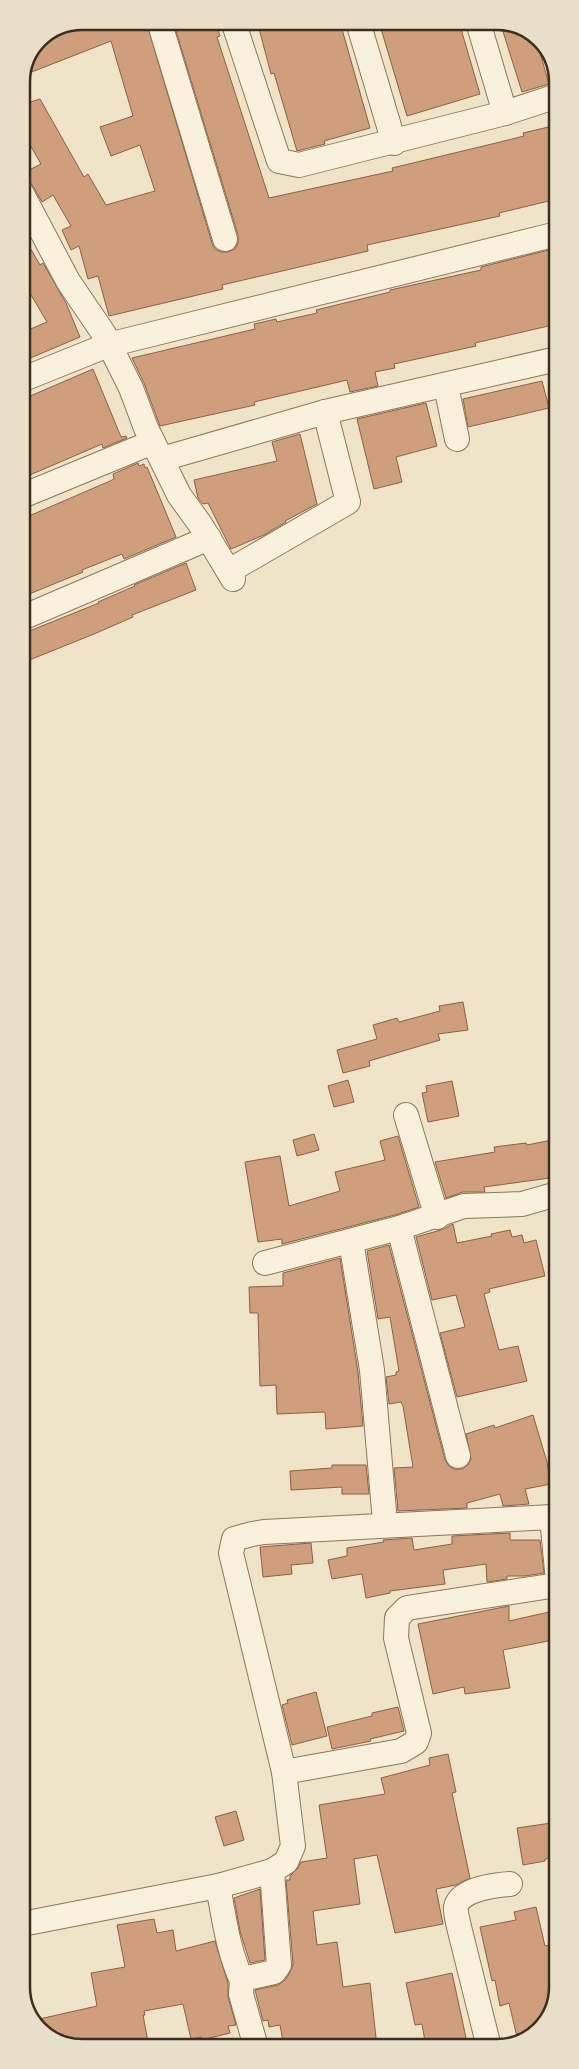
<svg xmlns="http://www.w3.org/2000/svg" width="579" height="2069" font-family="'PT Serif',serif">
<rect width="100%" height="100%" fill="#f0e4c8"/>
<g fill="#cf9f7d" stroke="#8d5f41">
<polygon points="88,21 146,21 212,243 215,249 221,252 228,252 235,249 238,243 238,235 173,21 215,21 220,36 217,37 269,198 393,171 392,168 496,143 524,136 523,133 557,125 557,199 499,213 500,216 367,245 368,251 222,285 223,289 109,316 98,276 88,279 79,246 71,250 62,230 71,226 53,195 42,202 33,186 23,173 41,164 21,129 21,105 40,99 84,177 88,174 106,205 155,191 140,145 111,156 100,127 133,116 111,41 24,75 38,42"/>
<polygon points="257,21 340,22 370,128 324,141 325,144 297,151 274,73 271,74"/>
<polygon points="379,22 409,22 411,28 433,22 459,22 480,94 407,116"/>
<polygon points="500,22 505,22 535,35 549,84 522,92"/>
<polygon points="21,232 40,265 43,263 66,303 80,337 21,362 21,333 47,322 21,278"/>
<polygon points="557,248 557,324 475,343 476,346 394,364 395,368 375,372 378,386 350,392 347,380 254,402 255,405 160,426 144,383 132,358 255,329 254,324 276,319 277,322 317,313 316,310 390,292 390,290 481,270 481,267"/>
<polygon points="93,369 121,437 126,436 127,438 103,448 102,444 30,475 21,454 21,400"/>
<polygon points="542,381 549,408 468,427 463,399"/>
<polygon points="426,403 437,446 396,457 402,482 374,489 357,419"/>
<polygon points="300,434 317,504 285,521 286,522 264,535 231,549 208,503 203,504 198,498 194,480 277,461 272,442"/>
<polygon points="138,463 139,466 144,464 145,468 147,467 176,537 124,559 122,554 82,570 83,572 22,597 22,519 110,481 114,479 113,474"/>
<polygon points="186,563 196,590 132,615 133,617 94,634 22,663 22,634 99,603 98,602 135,586 134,585"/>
<polygon points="463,1002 468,1030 438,1034 440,1040 369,1061 370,1066 343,1073 337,1050 377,1039 373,1025 397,1018 399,1022 440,1011 439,1006"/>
<polygon points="348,1080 354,1102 334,1107 328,1086"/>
<polygon points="452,1081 459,1116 428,1122 422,1093 427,1092 426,1086"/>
<polygon points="314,1134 319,1150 297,1156 293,1140"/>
<polygon points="398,1136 419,1207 395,1215 282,1244 282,1239 258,1242 245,1162 280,1156 289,1206 340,1191 335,1172 385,1160 380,1141"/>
<polygon points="557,1139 557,1177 484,1187 485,1192 463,1192 446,1198 435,1162 495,1152 494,1147 526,1143 527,1145"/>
<polygon points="453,1224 457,1243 492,1236 491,1234 510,1230 512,1237 522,1235 524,1243 536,1240 545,1276 489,1289 490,1292 484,1294 499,1350 518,1346 527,1381 457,1397 440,1333 465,1327 456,1295 432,1300 416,1237 441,1230"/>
<polygon points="389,1245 445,1460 449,1466 454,1469 462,1469 468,1465 471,1459 466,1434 494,1425 495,1428 533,1415 547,1462 551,1484 525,1489 529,1504 503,1506 500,1494 467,1503 467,1508 398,1511 394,1468 413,1467 403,1406 401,1402 389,1404 386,1377 396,1375 396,1372 399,1371 390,1317 378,1319 367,1251"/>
<polygon points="340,1258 358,1372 363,1426 326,1429 325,1412 277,1414 276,1385 260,1386 258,1313 250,1313 249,1287 283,1286 283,1273"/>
<polygon points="332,1465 366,1465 369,1494 342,1494 342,1487 291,1490 290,1471 332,1468"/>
<polygon points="510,1533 510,1540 540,1540 544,1573 525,1576 507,1576 507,1579 487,1582 486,1564 443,1570 445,1584 390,1591 390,1593 366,1598 362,1574 332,1579 328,1560 347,1556 347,1548 384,1542 383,1540 412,1538 414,1550 452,1544 452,1536"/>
<polygon points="311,1543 313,1563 291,1565 292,1574 263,1577 260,1547"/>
<polygon points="509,1606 509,1621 558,1610 558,1639 503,1650 510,1688 465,1694 464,1687 433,1694 418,1624"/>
<polygon points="316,1692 327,1736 292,1745 282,1705 288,1703 287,1700"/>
<polygon points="398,1707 404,1731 370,1739 371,1741 332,1749 327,1727 372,1716 372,1713"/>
<polygon points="448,1754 456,1792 452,1793 470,1878 456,1885 436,1889 443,1924 395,1933 377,1855 354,1859 360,1904 313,1911 317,1945 337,1942 343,1987 370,1983 377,2047 357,2047 356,2043 331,2047 284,2047 280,2025 269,2027 268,2020 263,2021 255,1990 278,1985 285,1980 290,1972 293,1964 286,1880 290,1880 290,1876 298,1868 301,1862 327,1858 319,1805 385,1794 381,1778 430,1765 429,1758"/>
<polygon points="236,1811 244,1840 224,1846 215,1817"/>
<polygon points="558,1822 558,1857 545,1859 545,1861 523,1865 517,1828"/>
<polygon points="260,1889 265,1960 250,1963 240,1931 234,1898"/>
<polygon points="536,1907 545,1946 558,1943 558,1987 543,2027 533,2033 517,2037 509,2003 500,2006 495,1980 492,1981 480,1927 516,1920 514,1912"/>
<polygon points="154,1919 157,1933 173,1930 176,1951 215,1941 228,1983 228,1997 236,2025 228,2026 230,2033 202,2040 201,2037 191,2039 183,2004 144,2011 145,2015 143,2015 149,2047 78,2048 42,2033 35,2020 97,2006 91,1973 125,1967 117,1925"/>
<polygon points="452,1973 468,2047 426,2047 422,2024 415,2025 406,1983"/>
</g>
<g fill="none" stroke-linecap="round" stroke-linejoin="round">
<g stroke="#8d765c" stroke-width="26">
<g id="minor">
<polyline points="159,21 225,239"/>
<polyline points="233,21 279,161 299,165 505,113 557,96"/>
<polyline points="358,22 394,143"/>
<polyline points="478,22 505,113"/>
<polyline points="21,192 68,281 104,334 131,388 146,428 179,495 200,524 233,579"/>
<polyline points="21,380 108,345 557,234"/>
<polyline points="446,386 457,439"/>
<polyline points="162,459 325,412 557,359"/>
<polyline points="22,496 153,442"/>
<polyline points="229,571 348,502 325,412"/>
<polyline points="22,618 209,538"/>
<polyline points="406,1115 437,1217"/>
<polyline points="399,1228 458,1456"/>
<polyline points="351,1241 372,1370 384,1511"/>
<polyline points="265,1263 399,1228 464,1206 522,1204 557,1194"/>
<polyline points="284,1772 401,1751 416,1742 419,1733 396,1638 397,1618 407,1608 557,1585"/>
<path d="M218,1886C224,1918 228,1950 242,1981"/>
<polyline points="22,1924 218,1886 272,1871 286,1862 293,1846 284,1772 231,1553 234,1539 252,1534 264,1532 552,1517 557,1571"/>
<polyline points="256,2047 241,1994 242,1981 247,1978 274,1972 279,1965 272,1871"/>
<path d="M489,2047L459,1927C458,1921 455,1912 456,1907C460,1889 496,1885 510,1884"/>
</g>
</g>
<use href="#minor" stroke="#faf1dc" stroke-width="24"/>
</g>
<path d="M0 0H579V2069H0ZM82 30H497A52 52 0 0 1 549 82V1987A52 52 0 0 1 497 2039H82A52 52 0 0 1 30 1987V82A52 52 0 0 1 82 30Z" fill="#e8dfc9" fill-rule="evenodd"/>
<path fill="none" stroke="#3d2e20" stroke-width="2.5" d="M82 30H497A52 52 0 0 1 549 82V1987A52 52 0 0 1 497 2039H82A52 52 0 0 1 30 1987V82A52 52 0 0 1 82 30Z"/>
</svg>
